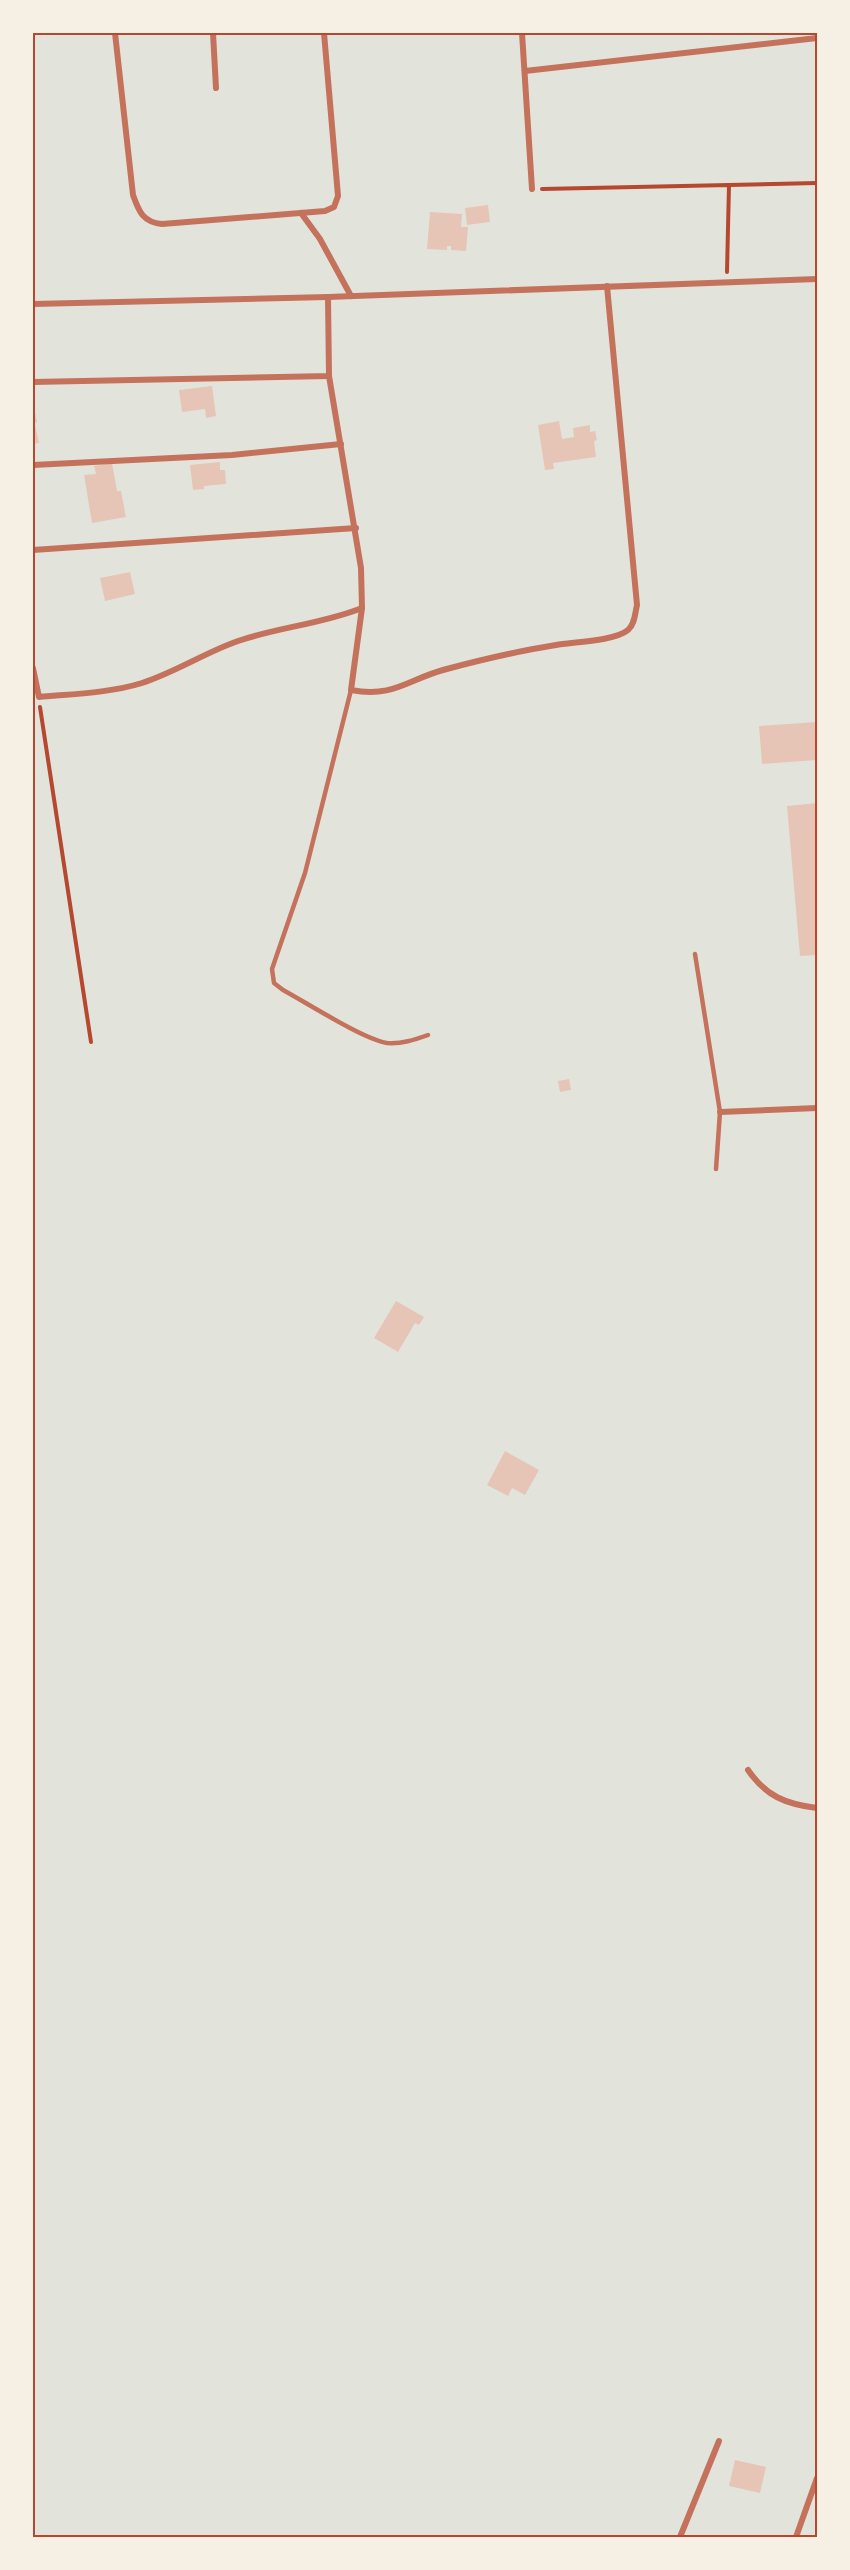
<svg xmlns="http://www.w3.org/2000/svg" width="850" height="2570" font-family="Georgia,serif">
<rect width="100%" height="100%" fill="#f6efe4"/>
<rect fill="#e2e4dc" x="33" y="33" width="784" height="2504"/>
<g fill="#e6c5b7">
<polygon points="488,205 490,222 467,225 465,208"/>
<polygon points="430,212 462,214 461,227 468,227 466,251 451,250 451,246 447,246 447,250 427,249"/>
<polygon points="212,386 216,416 206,418 205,409 182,412 179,390"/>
<polygon points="33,402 37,422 33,423"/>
<polygon points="559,421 562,439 574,437 573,428 590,425 590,432 595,431 597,440 594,441 596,457 553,463 554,469 545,470 538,425"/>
<polygon points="33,425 35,425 39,443 33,444"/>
<polygon points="220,462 220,470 225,470 226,484 204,486 204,489 193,490 190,465"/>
<polygon points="112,463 117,491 121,491 126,517 92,523 84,475 96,474 94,466"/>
<polygon points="130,572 135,594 105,601 100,578"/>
<polygon points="817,722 817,760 762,764 759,726"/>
<polygon points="817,803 817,955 800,956 787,806"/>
<polygon points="569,1079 571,1090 560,1092 558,1081"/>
<polygon points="396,1301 424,1317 419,1325 415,1323 398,1352 374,1338"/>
<polygon points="505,1451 539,1470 525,1495 512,1488 508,1496 487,1485"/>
<polygon points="735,2460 766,2467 760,2493 729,2486"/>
</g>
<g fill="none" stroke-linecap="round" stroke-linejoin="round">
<g stroke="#b5482f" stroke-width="4">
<polyline points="729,185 817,183"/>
<polyline points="542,189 729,185 727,272"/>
<polyline points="40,707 91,1042"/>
</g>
<g stroke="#c5725c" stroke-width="4.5">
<path d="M351,690L305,873L272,969L274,983L283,990C307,1003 363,1039 387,1043C402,1044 414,1040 428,1035"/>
<polyline points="695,954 720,1112 716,1169"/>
</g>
<g stroke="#c5725c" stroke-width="6">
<path d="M115,33L133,195C139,212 143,222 162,224L325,211L334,207L338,196L324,33"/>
<polyline points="213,33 216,88"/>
<polyline points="522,33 532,189"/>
<polyline points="525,71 817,38"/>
<polyline points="301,213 320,239 351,296"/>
<polyline points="33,304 328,297 817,279"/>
<path d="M329,376L361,568L362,608L351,690C393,698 407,680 443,670C480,660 518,651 556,645C573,642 615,641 628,630C635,624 635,613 637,605L607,286"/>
<polyline points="33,382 329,376 328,297"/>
<polyline points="33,465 232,455 341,444"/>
<polyline points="33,550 356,528"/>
<path d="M33,668L39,697C72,694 110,693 142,683C176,672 206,652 238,641C279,627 322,624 362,608"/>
<polyline points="720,1112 817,1108"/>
<path d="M748,1770C766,1796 785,1804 817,1808"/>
<polyline points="680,2537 719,2441"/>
<polyline points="796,2537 817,2478"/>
</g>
</g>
<rect width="850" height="2570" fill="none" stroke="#f6efe4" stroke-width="69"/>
<rect x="34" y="34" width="782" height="2502" fill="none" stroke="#b5482f" stroke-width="2"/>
</svg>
